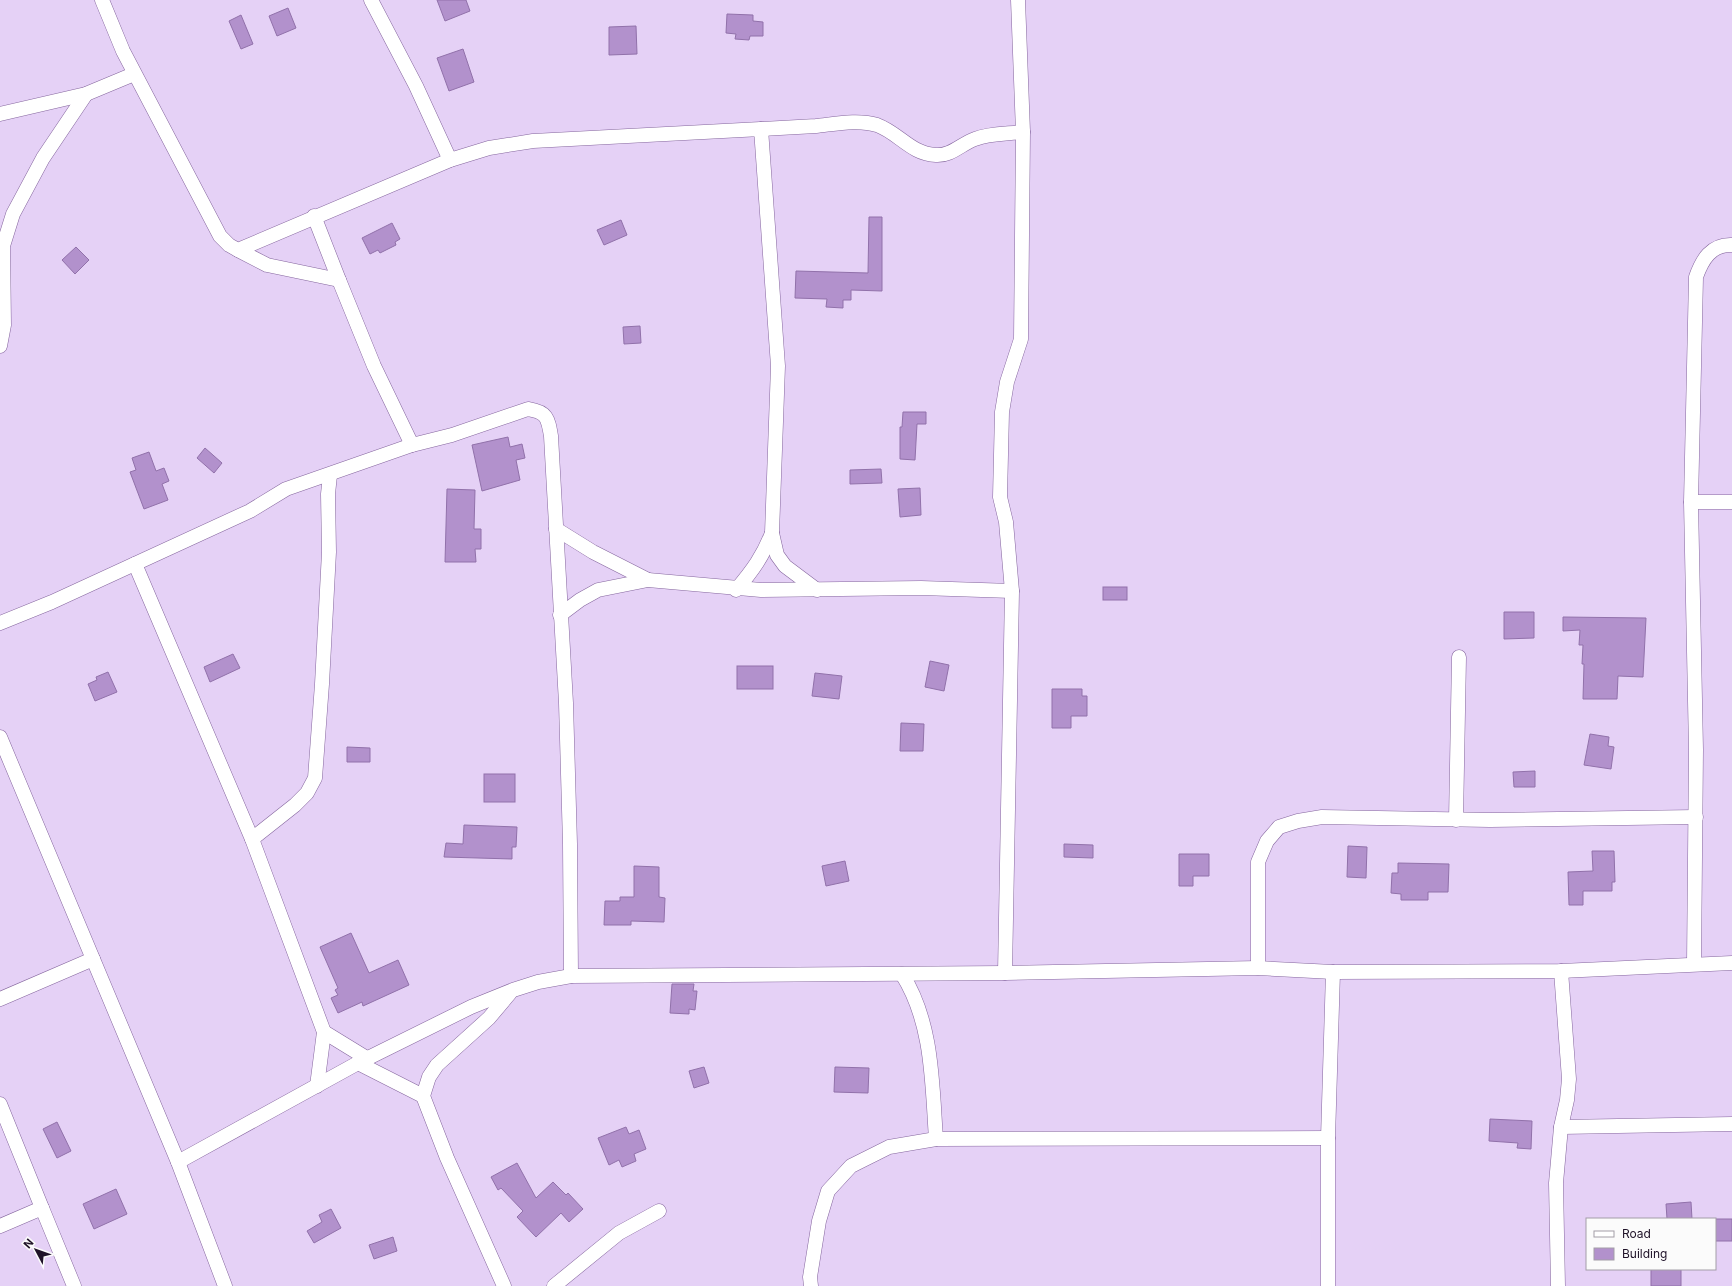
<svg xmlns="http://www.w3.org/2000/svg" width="1732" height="1286" font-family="Inter,sans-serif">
<rect width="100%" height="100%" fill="#e5d1f6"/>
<g fill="#b291cc" stroke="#9171aa">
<polygon points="437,0 466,0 470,11 445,21"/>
<polygon points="288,8 296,28 277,36 269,16"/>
<polygon points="727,14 753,15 753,21 763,22 763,36 750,36 749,40 735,39 736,34 726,33"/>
<polygon points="241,15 253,44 241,49 229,21"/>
<polygon points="636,26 637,54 609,55 609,27"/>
<polygon points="463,49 474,82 449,91 437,58"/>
<polygon points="869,217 882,217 882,291 851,290 851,300 843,300 843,308 826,307 827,299 795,298 796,271 868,273"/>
<polygon points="621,220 627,235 604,245 597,230"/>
<polygon points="392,223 400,239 395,242 396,245 380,253 378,250 370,254 362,238"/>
<polygon points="76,247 89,260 75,274 62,260"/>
<polygon points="640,326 641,343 624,344 623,327"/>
<polygon points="903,412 926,412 926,424 917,424 915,460 900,459 900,427 902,427"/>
<polygon points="508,437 510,447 522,444 525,458 516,460 520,480 482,491 472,445"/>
<polygon points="205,448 222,463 214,473 197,458"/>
<polygon points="149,452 156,471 164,468 169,481 162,484 168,500 144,509 130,472 136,470 132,458"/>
<polygon points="881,469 882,483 850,484 850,470"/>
<polygon points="920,488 921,515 900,517 898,489"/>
<polygon points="447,489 475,490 474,529 481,529 481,549 475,549 476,562 445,562"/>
<rect x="1103" y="587" width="24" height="13"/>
<polygon points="1504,612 1534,612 1534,638 1504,639"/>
<polygon points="1563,617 1646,618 1643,677 1618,676 1617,699 1583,699 1584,664 1582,664 1583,645 1579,645 1580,630 1563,631"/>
<polygon points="233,654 240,668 210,682 204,667"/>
<polygon points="930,661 949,665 944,691 925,687"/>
<rect x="737" y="666" width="36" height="23"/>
<polygon points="108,672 117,692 95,701 88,684 97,680 96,677"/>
<polygon points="815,673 842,676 839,699 812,696"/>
<polygon points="1052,689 1082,689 1082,696 1087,696 1087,716 1071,716 1071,728 1052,728"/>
<polygon points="901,723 924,724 923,751 900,751"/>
<polygon points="1590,734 1609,737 1608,746 1614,747 1611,769 1584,765"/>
<polygon points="347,747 370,748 370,762 347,762"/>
<polygon points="1535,771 1535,787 1514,787 1513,772"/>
<rect x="484" y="774" width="31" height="28"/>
<polygon points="464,825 517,827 516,847 512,847 512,859 444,857 446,843 463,844"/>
<polygon points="1064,844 1093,845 1093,858 1064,857"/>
<polygon points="1348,846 1367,847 1366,878 1347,877"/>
<polygon points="1592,851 1614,851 1615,882 1612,882 1612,891 1583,891 1583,905 1569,905 1568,872 1593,871"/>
<polygon points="1179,854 1209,854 1209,876 1193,876 1193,886 1179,886"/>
<polygon points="845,861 849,881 826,886 822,866"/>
<polygon points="1398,863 1449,864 1448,892 1428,892 1428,900 1401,900 1401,894 1391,893 1392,873 1398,873"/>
<polygon points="634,866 659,867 659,897 665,898 664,922 631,921 631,925 604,925 605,901 620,901 620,897 634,897"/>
<polygon points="351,933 369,973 398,960 409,985 363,1006 362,1002 338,1013 331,998 338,995 335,990 338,988 320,947"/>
<polygon points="672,984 694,984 693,991 697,991 695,1010 689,1009 689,1014 670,1013"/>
<polygon points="704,1067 709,1083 694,1088 689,1071"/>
<polygon points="835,1067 869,1068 868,1093 834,1092"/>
<polygon points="1490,1119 1532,1121 1531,1149 1517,1148 1518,1143 1489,1141"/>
<polygon points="57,1122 71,1151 57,1158 43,1129"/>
<polygon points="626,1127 629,1134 639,1130 646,1149 634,1154 636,1161 622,1167 619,1160 609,1165 598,1138"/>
<polygon points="517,1163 536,1198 553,1182 566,1195 568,1193 583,1209 569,1222 561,1213 536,1237 517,1217 523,1211 501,1188 498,1190 491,1177"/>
<polygon points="116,1189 127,1214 94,1229 83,1204"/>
<polygon points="1691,1202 1692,1219 1667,1219 1666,1204"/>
<polygon points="331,1209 341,1228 314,1243 307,1231 322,1222 319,1215"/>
<rect x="1715" y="1219" width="17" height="22"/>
<polygon points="393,1237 397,1251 374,1259 369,1245"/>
<rect x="1651" y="1269" width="30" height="17"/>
</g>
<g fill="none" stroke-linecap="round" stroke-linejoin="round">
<g stroke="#85669e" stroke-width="15">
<g id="street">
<path d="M102,0L123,51L220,236L229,245L238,250L450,160L489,148L533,141L761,129L778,366L772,533C763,556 753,570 736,590"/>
<polyline points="371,0 416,86 450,160"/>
<polyline points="0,114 86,94 134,74"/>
<path d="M761,129C779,128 797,127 816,126C835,124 858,119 877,125C899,133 911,154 936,155C951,156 961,144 975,139C990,133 1007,134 1023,132"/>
<polyline points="314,216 339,280"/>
<path d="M238,250L267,265L339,280L374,366L412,445L452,435L528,409C547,412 548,418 551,436L566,703L570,844L571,976"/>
<polyline points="0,346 4,325 3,246 13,214 43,158 86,94"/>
<polyline points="1691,502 1732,502"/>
<polyline points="556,529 593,552 648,580"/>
<polyline points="772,533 777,555 785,566 817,590"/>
<polyline points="135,564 252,839 324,1032 317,1086"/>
<polyline points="560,615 580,600 598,590 648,580 761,590 921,588 1012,591"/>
<polyline points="0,623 52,602 250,511 286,489 412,445"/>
<polyline points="0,737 178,1162 225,1286"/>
<polyline points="1456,820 1459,657"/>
<polyline points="252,839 295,805 307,793 315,778 322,684 329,552 328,494 330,475"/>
<path d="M1694,964L1696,750L1691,502L1696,277C1702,260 1711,244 1732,245"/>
<polyline points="1258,968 1258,862 1267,841 1279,827 1298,821 1322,817 1490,820 1696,817"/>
<polyline points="1005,973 1012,591 1006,522 1000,497 1002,412 1007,382 1021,339 1023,132 1018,0"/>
<path d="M902,974C933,1023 932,1083 936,1139"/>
<polyline points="0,999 93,959"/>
<polyline points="324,1032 368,1059"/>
<polyline points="358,1063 423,1096"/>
<polyline points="0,1104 42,1208"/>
<polyline points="1561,1127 1732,1124"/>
<polyline points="178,1162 358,1063 471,1007 513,990 538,982 571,976 1005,973 1258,968 1333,972 1561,971 1732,963"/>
<polyline points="0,1226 42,1208 74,1286"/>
<polyline points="504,1286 447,1158 423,1096 429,1077 437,1065 489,1018 510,993"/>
<polyline points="554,1286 619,1233 659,1211"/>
<polyline points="811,1286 810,1277 819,1221 828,1191 851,1166 889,1147 936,1139 1328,1138"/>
<polyline points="1328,1286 1328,1138 1333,972"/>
<polyline points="1558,1286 1556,1183 1561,1127 1567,1100 1569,1079 1561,971"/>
</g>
</g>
<use href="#street" stroke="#fff" stroke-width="14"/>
</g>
<rect x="1586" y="1218" width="130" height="52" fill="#fbfbfb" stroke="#a39ea7"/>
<rect x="1594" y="1231" width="20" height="6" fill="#ffffff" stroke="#a39ea7"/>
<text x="1622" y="1238" font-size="12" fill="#1f1228">Road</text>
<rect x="1594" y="1248" width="20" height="12" fill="#b291cc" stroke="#a39ea7"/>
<text x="1622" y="1258" font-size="12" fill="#1f1228">Building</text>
<g transform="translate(36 1250) rotate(311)" stroke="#fbfbfb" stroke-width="3" paint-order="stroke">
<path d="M0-3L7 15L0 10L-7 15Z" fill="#1f1228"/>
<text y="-6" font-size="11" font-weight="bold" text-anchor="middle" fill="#1f1228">N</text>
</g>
</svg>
